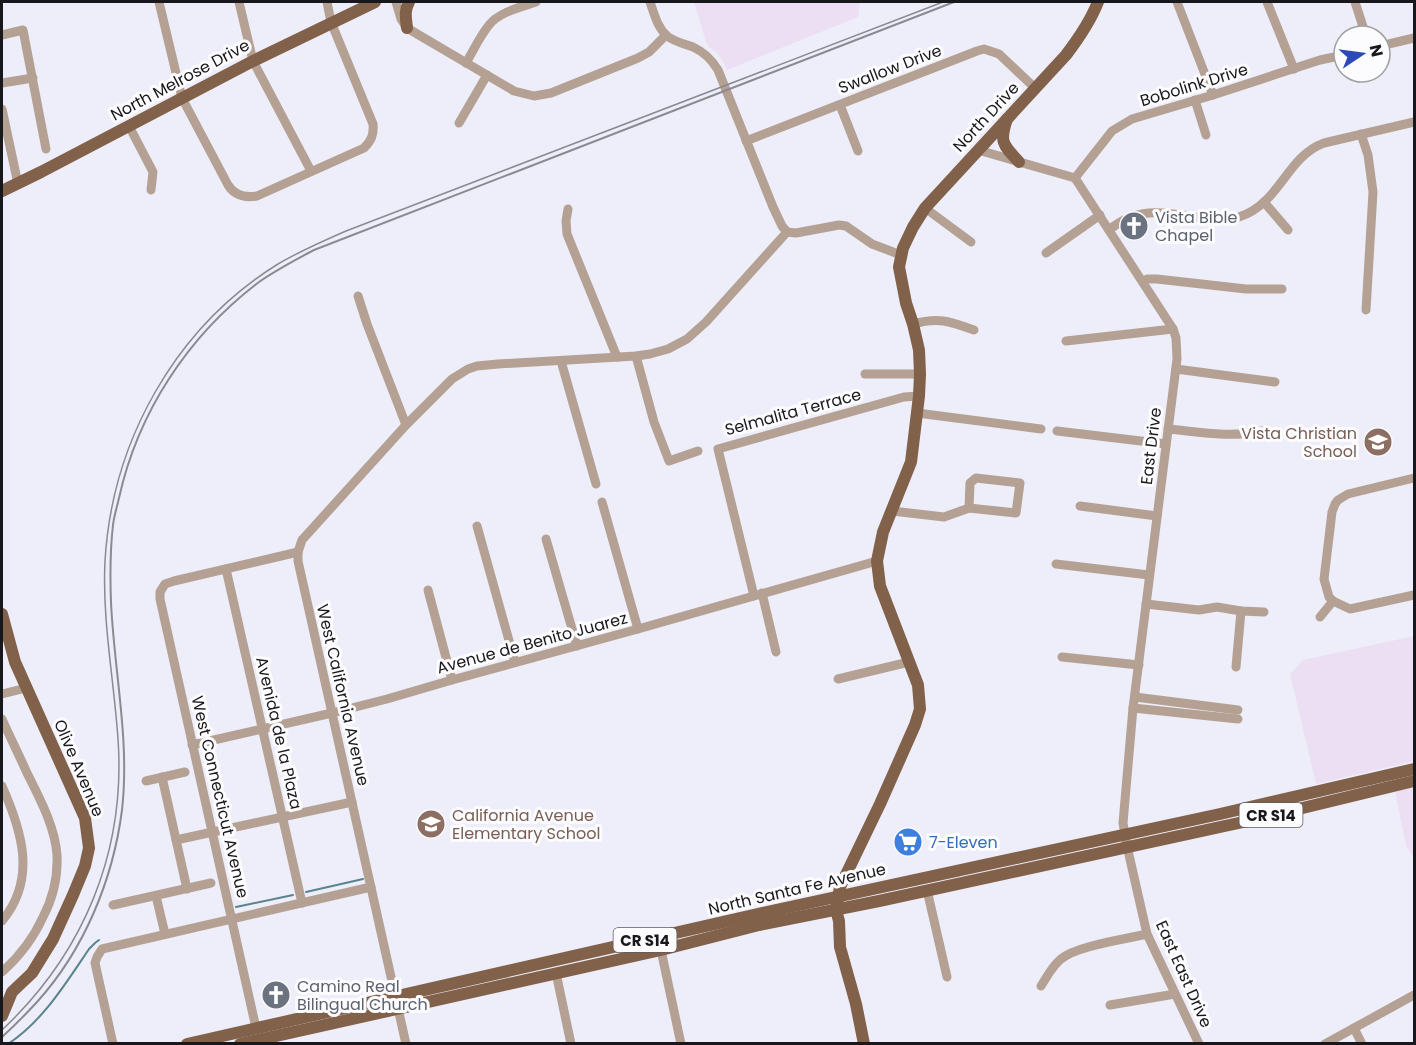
<svg xmlns="http://www.w3.org/2000/svg" width="1416" height="1045" font-family="Poppins,sans-serif">
<rect width="100%" height="100%" fill="#edeef9"/>
<g fill="#eddff3">
<polygon points="694,2 860,2 858,17 727,70 722,60 717,53 709,47 706,42"/>
<polygon points="1414,636 1414,761 1316,784 1290,674 1303,660"/>
<polygon points="1414,787 1414,859 1406,845 1395,791"/>
</g>
<g fill="none" stroke-linecap="round" stroke-linejoin="round">
<g stroke="#59848d" stroke-width="2">
<polyline points="306,892 363,879"/>
<polyline points="236,907 293,895"/>
<path d="M8,1044C43,1021 66,983 89,949L95,943L99,940"/>
</g>
<g stroke="#b5a194" stroke-width="9">
<path d="M159,2L182,98L228,185C235,196 245,198 257,196L364,148C371,141 374,135 373,124L331,22L327,2"/>
<polyline points="239,2 253,61 311,171"/>
<polyline points="396,2 401,19 407,28 514,91 534,96 551,93 638,58 649,52 666,35"/>
<path d="M650,2C654,13 657,27 667,36C675,42 685,44 693,47C704,52 712,60 718,70L773,207L782,226L787,232L796,233L839,225L846,226L872,244L901,255"/>
<polyline points="1177,2 1213,95"/>
<polyline points="1267,2 1294,69"/>
<polyline points="1355,2 1366,36"/>
<polyline points="2,35 23,30 46,149"/>
<polyline points="1380,46 1414,38"/>
<path d="M466,63C473,51 480,36 489,25C499,12 521,7 536,2"/>
<polyline points="2,83 33,78"/>
<polyline points="1195,100 1206,135"/>
<polyline points="840,105 858,151"/>
<polyline points="2,109 18,184"/>
<polyline points="459,123 487,75"/>
<polyline points="129,126 153,172 151,190"/>
<polyline points="1361,134 1368,155 1373,192 1366,310"/>
<polyline points="746,141 977,51 984,49 999,54 1035,88"/>
<polyline points="978,150 1075,178 1173,329 1176,338 1177,359 1133,708 1123,823 1127,846 1147,934 1199,1044"/>
<polyline points="1075,178 1112,131 1132,119 1213,95 1320,60 1344,55"/>
<polyline points="1264,202 1288,230"/>
<polyline points="925,208 971,242"/>
<polyline points="568,209 566,221 567,234 617,357"/>
<path d="M1109,230C1139,205 1167,213 1202,218C1214,219 1227,221 1239,217C1280,204 1286,157 1324,143L1414,122"/>
<polyline points="1046,253 1100,215"/>
<polyline points="1143,282 1147,279 1157,279 1246,289 1282,289"/>
<polyline points="358,296 367,324 406,425"/>
<path d="M913,324C938,317 949,321 974,330"/>
<polyline points="1066,341 1173,329"/>
<polyline points="636,356 654,422 669,461 698,451"/>
<polyline points="561,361 596,484"/>
<polyline points="1176,369 1275,382"/>
<polyline points="865,374 920,374"/>
<polyline points="917,413 1041,429"/>
<path d="M1168,429C1200,432 1229,438 1262,431"/>
<polyline points="1057,431 1166,444"/>
<polygon points="976,478 1020,483 1016,513 969,508 970,483"/>
<polyline points="1414,478 1348,494 1338,500 1335,504 1332,512 1324,579 1329,597 1333,601 1350,609 1414,595"/>
<polyline points="602,502 638,629"/>
<polyline points="1080,506 1157,516"/>
<polyline points="892,511 944,517 969,508"/>
<polyline points="477,526 515,662"/>
<polyline points="546,539 577,646"/>
<polyline points="1056,564 1149,575"/>
<polyline points="226,569 302,903"/>
<polyline points="428,590 452,680"/>
<polyline points="762,593 776,652"/>
<polyline points="754,596 718,449 904,397 919,396"/>
<polyline points="1146,604 1199,610 1217,607 1241,611 1264,612"/>
<polyline points="1320,617 1333,601"/>
<polyline points="1062,657 1139,665"/>
<polyline points="1236,667 1241,611"/>
<polyline points="838,679 909,662"/>
<polyline points="2,694 26,688"/>
<polyline points="1135,697 1238,710"/>
<polyline points="1133,708 1238,719"/>
<path d="M2,719C10,737 19,755 27,773C40,799 55,827 57,855C58,878 53,898 43,917C33,939 20,956 2,972"/>
<polyline points="192,745 332,713 387,699 452,680 638,629 877,561"/>
<polyline points="162,777 187,889"/>
<polyline points="146,781 185,772"/>
<path d="M2,786C22,831 37,879 2,921"/>
<polyline points="176,840 352,802"/>
<polyline points="927,890 947,977"/>
<polyline points="156,896 165,934"/>
<polyline points="113,905 211,883"/>
<polyline points="661,950 681,1044"/>
<polyline points="556,973 571,1044"/>
<path d="M1041,986C1047,977 1052,966 1061,959C1076,946 1126,939 1147,934"/>
<polyline points="1110,1005 1175,994"/>
<polyline points="256,1028 160,599 160,592 165,584 174,581 298,552"/>
<polyline points="1354,1028 1362,1044"/>
<polyline points="113,1044 95,963 97,957 102,949 371,887"/>
<polyline points="406,1044 298,561 298,552 302,540 406,425 452,379 468,369 477,366 498,364 636,356 650,354 668,349 687,339 706,322 787,232"/>
<polyline points="1325,1044 1414,995"/>
</g>
<g stroke="#82614a" stroke-width="12">
<path d="M407,28C406,18 404,11 409,2"/>
<path d="M1007,119C999,142 1003,145 1019,162"/>
<polyline points="2,191 41,172 253,61 375,2"/>
<polyline points="2,614 15,662 85,818 89,848 85,866 73,895 53,939 32,973 12,992 2,1016"/>
<polyline points="187,1044 776,910 1220,814 1414,769"/>
<polyline points="240,1044 661,950 759,925 879,901 1257,819 1414,781"/>
<path d="M864,1044L856,1004L840,947L839,921L836,910L840,887L880,804L915,725L920,709L918,685L880,586L877,561L883,532L911,462L919,396L920,374L919,350L913,324L906,303L899,267L903,248L913,227L925,208L1066,55C1079,38 1090,22 1098,2"/>
</g>
<path stroke="#8a8a92" stroke-width="1.5" d="M2,1030C84,953 126,851 118,739C114,680 102,620 105,561C112,441 175,328 278,264C300,251 323,241 346,231L943,2"/>
<path stroke="#8a8a92" stroke-width="2" d="M2,1037C14,1026 26,1014 37,1002C84,950 113,880 122,810C130,740 114,671 111,602C110,576 110,551 113,525C114,516 117,507 119,498C138,412 188,336 259,282C276,270 295,260 314,250L954,2"/>
</g>
<defs>
<g id="church-disc" transform="scale(1.5)"><circle r="9.5" fill="#6b7280" stroke="#fcfcfe"/><path d="M-1.2-6h2.4v3.5h3.3v2.4h-3.3V6h-2.4V-.1h-3.3v-2.4h3.3Z" fill="#fff"/></g>
<g id="school-disc" transform="scale(1.5)"><circle r="9.5" fill="#8d6e63" stroke="#fcfcfe"/><path d="M0-5L7-2L0 1L-7-2ZM-4 1L0 2.5L4 1V4Q0 6-4 4Z" fill="#fff"/></g>
<g id="supermarket-disc" transform="scale(1.5)"><circle r="9.5" fill="#3f7fe0" stroke="#fcfcfe"/><path d="M-6-5.5h2.5l.6 2H6L4.5 2H-2.5L-4.4-4H-6ZM-1.5 3.2a1.3 1.3 0 1 0 .1 0ZM3 3.2a1.3 1.3 0 1 0 .1 0Z" fill="#fff"/></g>
</defs>
<g fill-rule="evenodd">
<use href="#church-disc" x="1134" y="226"/>
<use href="#school-disc" x="1378" y="442"/>
<use href="#school-disc" x="431" y="824"/>
<use href="#supermarket-disc" x="908" y="842"/>
<use href="#church-disc" x="276" y="995"/>
</g>
<g text-anchor="middle" dominant-baseline="central" stroke-width="6" stroke-linejoin="round" paint-order="stroke">
<g fill="#fcfcfe" stroke="#5c5c60" stroke-width="1.5">
<rect x="1239.5" y="803" width="63" height="24" rx="4.5"/>
<rect x="613.5" y="928" width="63" height="24" rx="4.5"/>
</g>
<g font-size="15" font-weight="bold" fill="#18181c">
<text x="1271" y="815">CR S14</text>
<text x="645" y="940">CR S14</text>
</g>
<g font-size="16" fill="#18181c" stroke="#fcfcfe">
<text transform="translate(890 69) rotate(-21)">Swallow Drive</text>
<text transform="translate(180 80) rotate(-28)">North Melrose Drive</text>
<text transform="translate(1194 85) rotate(-17)">Bobolink Drive</text>
<text transform="translate(986 117) rotate(-47)">North Drive</text>
<text transform="translate(793 412) rotate(-15)">Selmalita Terrace</text>
<text transform="translate(1151 446) rotate(-83)">East Drive</text>
<text transform="translate(532 643) rotate(-15)">Avenue de Benito Juarez</text>
<text transform="translate(343 695) rotate(77)">West California Avenue</text>
<text transform="translate(279 733) rotate(77)">Avenida de la Plaza</text>
<text transform="translate(79 768) rotate(67)">Olive Avenue</text>
<text transform="translate(220 797) rotate(77)">West Connecticut Avenue</text>
<text transform="translate(797 889) rotate(-13)">North Santa Fe Avenue</text>
<text transform="translate(1184 974) rotate(66)">East East Drive</text>
</g>
<g font-size="16" fill="#5b616d" stroke="#fcfcfe" text-anchor="start">
<text x="1155" y="217">Vista Bible<tspan x="1155" dy="18">Chapel</tspan></text>
<text x="297" y="986">Camino Real<tspan x="297" dy="18">Bilingual Church</tspan></text>
</g>
<g font-size="16" fill="#785e54" stroke="#fcfcfe" text-anchor="end">
<text x="1357" y="433">Vista Christian<tspan x="1357" dy="18">School</tspan></text>
<text x="452" y="815" text-anchor="start">California Avenue<tspan x="452" dy="18">Elementary School</tspan></text>
</g>
<g font-size="16" fill="#366cbe" stroke="#fcfcfe" text-anchor="start">
<text x="929" y="842">7-Eleven</text>
</g>
</g>
<rect width="1416" height="1045" fill="none" stroke="#18181c" stroke-width="6"/>
<g transform="translate(1362 54) rotate(77)"><circle r="28" fill="#fcfcfe" stroke="#a1a1a4" stroke-width="1.5"/>
<path d="M0-4.5L10 22L0 15L-10 22Z" fill="#2d48b8"/>
<text y="-9" font-size="16" font-weight="bold" text-anchor="middle" fill="#18181c">N</text>
</g>
</svg>
